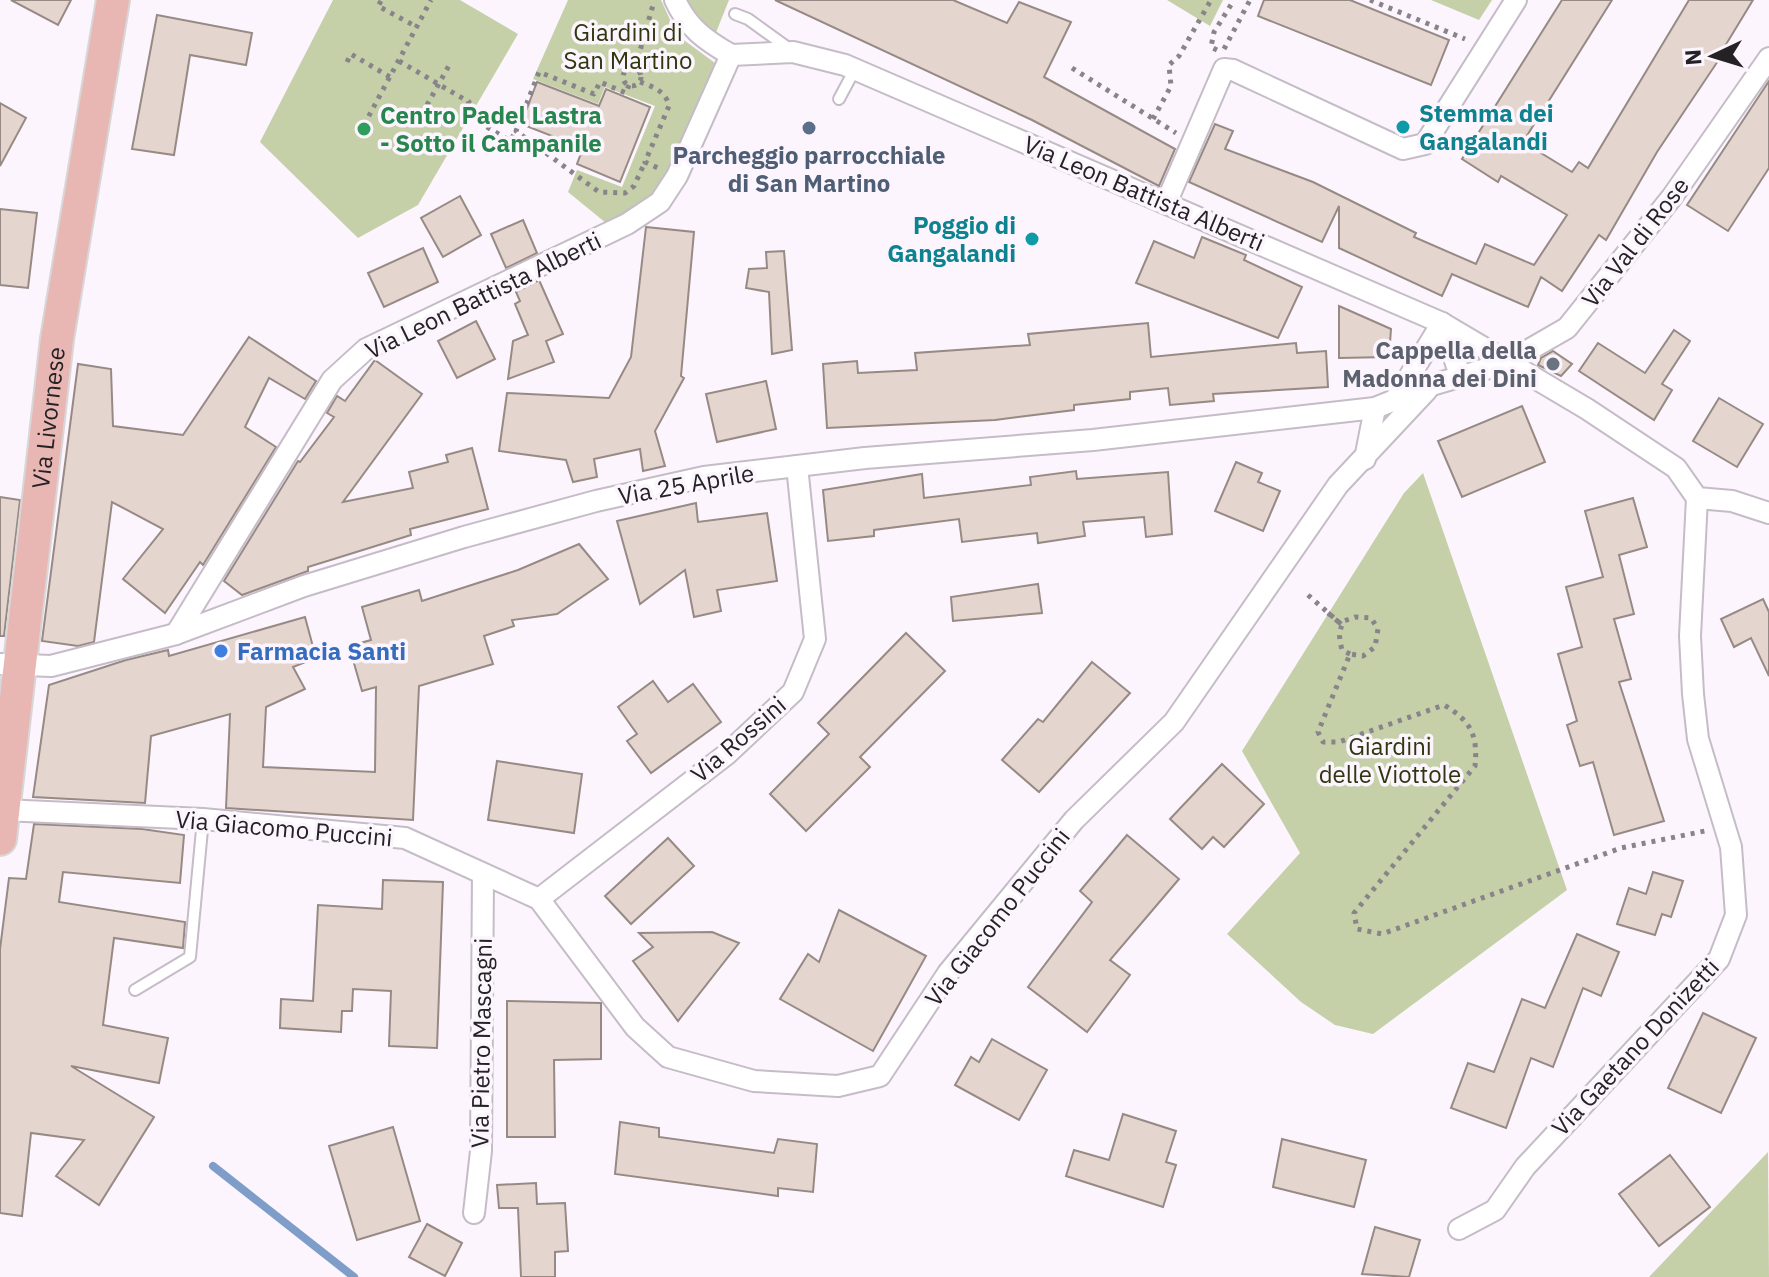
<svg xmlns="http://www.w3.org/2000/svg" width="1769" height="1277" font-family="'IBM Plex Sans',sans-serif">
<rect width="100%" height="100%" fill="#fcf5fe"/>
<g fill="#c5d0a9">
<polygon points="333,0 460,0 518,34 418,205 358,238 260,142"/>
<polygon points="568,0 661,0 677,35 715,63 664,180 652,199 606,223 568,192 577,170 622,187 655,106 605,87 598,104 533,79"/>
<polygon points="685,0 729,0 715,35 703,29"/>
<polygon points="1167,0 1223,0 1210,26"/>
<polygon points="1431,0 1492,0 1479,20"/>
<polygon points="1423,473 1567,890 1373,1034 1335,1025 1301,1002 1227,934 1300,853 1242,751 1404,493"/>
<polygon points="1768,1152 1769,1277 1649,1277"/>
</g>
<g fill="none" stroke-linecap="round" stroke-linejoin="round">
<polyline stroke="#7e9ec9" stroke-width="8" points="213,1166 354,1277"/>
</g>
<g fill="#e4d6cf" stroke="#978a84" stroke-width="2">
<polygon points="11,0 71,0 58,25"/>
<polygon points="775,0 953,0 1007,23 1019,2 1071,22 1044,77 1175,149 1159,186 1032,120"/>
<polygon points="1264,0 1350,0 1449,40 1431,85 1258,16"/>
<polygon points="1562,0 1612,0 1523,142 1572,172 1579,162 1588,168 1689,0 1753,0 1722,51 1724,52 1657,152 1606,240 1599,235 1562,291 1541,277 1528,307 1452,274 1442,296 1339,248 1339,206 1322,242 1189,182 1215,124 1233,131 1225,149 1313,182 1416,233 1414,237 1476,264 1485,244 1534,265 1567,215 1501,176 1498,182 1462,159"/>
<polygon points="157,15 252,33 246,65 190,55 174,155 132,149"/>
<polygon points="1769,81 1769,168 1728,231 1687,205"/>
<polygon points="537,82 599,106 606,89 650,107 620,182 577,164 583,148 521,124"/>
<polygon points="0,103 26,118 0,166"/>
<polygon points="460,196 481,235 443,257 421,218"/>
<polygon points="0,209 37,213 28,288 0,285"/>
<polygon points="523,220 537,253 506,268 491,234"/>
<polygon points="646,227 694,232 681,376 684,378 655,431 665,466 643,471 640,449 594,459 597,477 573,482 566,460 499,451 507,393 609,398 631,357"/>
<polygon points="1202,237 1246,255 1244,260 1302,287 1278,338 1136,283 1154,241 1194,258"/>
<polygon points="423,248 438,282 384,307 368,273"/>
<polygon points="784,251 792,350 772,354 769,292 746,288 749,269 767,268 766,252"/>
<polygon points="539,280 563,334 546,341 554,362 508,379 513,341 528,335 515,304 520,301 516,292"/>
<polygon points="1339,306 1391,329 1389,357 1339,358"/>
<polygon points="476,321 495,359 457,378 438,341"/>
<polygon points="1148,323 1151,357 1296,343 1297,353 1326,351 1328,387 1213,394 1214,401 1170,405 1168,388 1130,392 1130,399 1074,405 1074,410 995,420 827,428 823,364 857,361 858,373 917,370 915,353 1030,345 1028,334"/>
<polygon points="1674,330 1690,341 1662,384 1672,390 1654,420 1579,371 1598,343 1645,373"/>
<polygon points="249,337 316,381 305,399 269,378 245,427 276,447 203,565 200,562 165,613 123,579 163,529 112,502 94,642 78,646 42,641 78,364 111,369 113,426 183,435"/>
<polygon points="1553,351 1572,364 1561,376 1538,365 1541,358"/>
<polygon points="375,360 422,394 343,502 413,488 409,472 448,462 446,455 472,448 488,509 410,529 411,535 308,567 308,571 242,595 224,581 298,461 300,462 334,417 327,413 337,396 345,401"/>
<polygon points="766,381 776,429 717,442 706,394"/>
<polygon points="1719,398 1763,424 1737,467 1693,441"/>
<polygon points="1522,406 1545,462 1462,497 1438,441"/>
<polygon points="1236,462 1262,473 1258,482 1280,491 1263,531 1215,511"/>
<polygon points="1076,471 1077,479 1168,472 1172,534 1146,537 1144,517 1083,522 1085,536 1038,543 1037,533 962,542 959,519 874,530 874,536 828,541 823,490 922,474 924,498 1031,485 1030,477"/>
<polygon points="0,497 20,500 4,636 0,636"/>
<polygon points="1633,498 1647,547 1619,555 1634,614 1614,619 1631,679 1619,682 1664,821 1614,835 1593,762 1580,766 1567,725 1577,721 1558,654 1582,647 1566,587 1603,577 1585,511"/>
<polygon points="696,503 698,522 767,513 777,581 717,590 721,611 694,617 685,570 640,604 617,521"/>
<polygon points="579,544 608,579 557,614 512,620 514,626 484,636 493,664 419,686 413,820 226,808 230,714 151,736 145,803 33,797 49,685 126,660 168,650 169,656 305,617 316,658 293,667 305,689 266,707 263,767 375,772 376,687 362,691 349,646 371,640 362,607 419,590 422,601 518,570"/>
<polygon points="1038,584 1042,613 953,621 951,597"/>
<polygon points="1763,599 1769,612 1769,676 1751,638 1734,647 1721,619"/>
<polygon points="906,633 945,671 860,757 870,767 806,831 770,794 829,734 818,723"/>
<polygon points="1092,662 1130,693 1039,792 1002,760 1038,719 1043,722"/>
<polygon points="653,681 668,702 693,684 721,722 651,773 627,741 637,734 618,707"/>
<polygon points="497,761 582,774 574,833 488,820"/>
<polygon points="1222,764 1264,804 1224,847 1213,837 1202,849 1170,819"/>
<polygon points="34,824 142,829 184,835 180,883 63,872 59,902 185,922 183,948 114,938 103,1025 168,1038 159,1083 71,1066 154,1117 99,1205 56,1176 84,1140 31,1133 22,1216 0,1213 0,949 9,878 26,879"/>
<polygon points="1127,835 1179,879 1110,960 1130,975 1087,1032 1028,987 1092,902 1080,891"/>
<polygon points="668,838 694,866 631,924 605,896"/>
<polygon points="1653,872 1683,881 1671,917 1662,914 1655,935 1617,924 1629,888 1646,894"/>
<polygon points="383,880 443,882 437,1048 389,1046 391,991 353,989 352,1011 342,1011 341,1032 280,1028 281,999 313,1001 318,905 382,909"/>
<polygon points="839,910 926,956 873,1051 780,999 808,954 819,962"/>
<polygon points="712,932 739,943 678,1021 633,961 653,947 639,933"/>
<polygon points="1577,934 1619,952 1601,996 1583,988 1553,1067 1531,1058 1506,1128 1451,1108 1468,1063 1494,1072 1522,999 1545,1008"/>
<polygon points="507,1001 601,1003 601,1059 554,1060 555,1137 507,1137"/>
<polygon points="1703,1013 1756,1038 1721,1113 1668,1088"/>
<polygon points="992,1039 1047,1070 1019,1120 955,1085 971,1057 979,1062"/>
<polygon points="1123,1114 1176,1131 1166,1162 1176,1165 1163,1207 1066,1176 1074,1150 1109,1160"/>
<polygon points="620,1122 659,1128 659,1137 774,1153 778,1139 817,1144 813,1192 778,1188 778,1196 615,1174"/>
<polygon points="393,1127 420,1221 357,1240 329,1146"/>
<polygon points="1282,1139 1366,1160 1354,1207 1273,1187"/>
<polygon points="1670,1155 1710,1207 1659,1246 1619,1194"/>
<polygon points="536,1183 537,1204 565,1203 568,1251 555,1252 555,1277 521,1277 518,1208 499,1208 497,1185"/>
<polygon points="427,1224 462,1243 445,1276 409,1257"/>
<polygon points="1375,1227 1420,1240 1409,1277 1362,1274"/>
</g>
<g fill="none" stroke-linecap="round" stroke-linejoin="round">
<g stroke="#c5bcc7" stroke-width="14">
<g id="lane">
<polyline points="735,14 748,19 791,50"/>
<polyline points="839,99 855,69"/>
<polyline points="135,990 190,957 203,819"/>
</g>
</g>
<g stroke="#c5bcc7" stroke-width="24">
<g id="street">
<path d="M675,0C688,28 705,40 731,55"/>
<polyline points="731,55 793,52 845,65 1442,323 1587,409 1676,468 1697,498 1732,501 1769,513"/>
<polyline points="1167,201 1224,69 1233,70 1403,149 1425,144 1516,0"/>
<polyline points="1442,323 1460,375"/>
<polyline points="1395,400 1442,323"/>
<polyline points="1365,459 1375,408"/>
<polyline points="176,634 332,380 366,349 627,224 660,202 677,176 731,55"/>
<polyline points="0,664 51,666 176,634 304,586 464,537 596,501 704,477 865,458 1093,440 1375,408 1432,385 1506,363 1567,328 1672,197 1769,58"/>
<polyline points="3,810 203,819 405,838 539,899 635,1027 668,1057 754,1081 838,1086 880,1076 948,973 1074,820 1174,722 1338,485 1427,390"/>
<polyline points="539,899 727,754 793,692 815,639 797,466"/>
<polyline points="474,1213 481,1151 483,874"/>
<polyline points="1459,1229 1495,1210 1525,1167 1719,959 1736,915 1731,847 1698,739 1693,694 1690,636 1697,498"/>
</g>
</g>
<g stroke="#d8d7d8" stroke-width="36">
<g id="primary">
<path id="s1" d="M0,839L57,339L113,0"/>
</g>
</g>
<g stroke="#88848a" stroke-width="5" stroke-dasharray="4 6" stroke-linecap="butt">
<polyline points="1370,0 1465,39"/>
<polyline points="381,1 378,6 417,27"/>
<polyline points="1224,49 1250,0"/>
<polyline points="1217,50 1211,47 1214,32 1234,0"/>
<polyline points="399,61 469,102 464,113 510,141 516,131"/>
<polyline points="347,62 351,54 390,77"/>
<polyline points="635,68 653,5"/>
<polyline points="1072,68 1176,133"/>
<circle cx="632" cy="77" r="9"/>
<path d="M640,82C653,87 666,91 669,106L645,162L658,168"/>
<polyline points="629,85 626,93 600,82 594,94 539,72 516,131 599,192 625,193 634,186 645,162"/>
<polyline points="427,105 451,62"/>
<polyline points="1153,119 1171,86 1169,65 1179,56 1211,0"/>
<polyline points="364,125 431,0"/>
<polyline points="1308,595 1342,625 1328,613"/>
<path d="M1350,654L1342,650C1339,638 1338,632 1344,621L1355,617L1371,618L1378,629L1375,647L1363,656L1350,654L1318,732L1323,742H1339L1444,705C1471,721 1478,735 1475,766L1354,913L1357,929L1382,934L1621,848L1705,831"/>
</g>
<use href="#lane" stroke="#fff" stroke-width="10"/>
<use href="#street" stroke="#fff" stroke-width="20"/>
<use href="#primary" stroke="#e9b7b3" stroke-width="32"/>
</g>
<g fill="#0f9aa8" stroke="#fcf5fe" stroke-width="3">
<circle cx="1403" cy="127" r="8"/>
<circle cx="1032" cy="239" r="8"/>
</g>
<circle fill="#5c6f8a" stroke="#fcf5fe" stroke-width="3" cx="809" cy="128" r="8"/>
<circle fill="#2e9e5b" stroke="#fcf5fe" stroke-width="3" cx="364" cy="129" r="8"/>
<circle fill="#6b7280" stroke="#fcf5fe" stroke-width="3" cx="1553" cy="364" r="8"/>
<circle fill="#3f7fe0" stroke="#fcf5fe" stroke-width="3" cx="221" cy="651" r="8"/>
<g text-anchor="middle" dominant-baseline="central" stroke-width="7" stroke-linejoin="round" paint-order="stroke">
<g font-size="24" fill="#2f370f" stroke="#fcf5fe">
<text x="628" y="32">Giardini di<tspan x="628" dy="28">San Martino</tspan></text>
<text x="1390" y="746">Giardini<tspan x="1390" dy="28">delle Viottole</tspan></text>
</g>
<g font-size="24" font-weight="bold" fill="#0d838f" stroke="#fcf5fe" text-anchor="start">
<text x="1419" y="113">Stemma dei<tspan x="1419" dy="28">Gangalandi</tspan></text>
<text x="1016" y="225" text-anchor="end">Poggio di<tspan x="1016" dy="28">Gangalandi</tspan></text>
</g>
<g font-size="24" font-weight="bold" fill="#27864d" stroke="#fcf5fe" text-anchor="start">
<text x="380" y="115">Centro Padel Lastra<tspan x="380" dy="28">- Sotto il Campanile</tspan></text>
</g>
<g font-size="24" font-weight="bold" fill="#4e5e75" stroke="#fcf5fe">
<text x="809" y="155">Parcheggio parrocchiale<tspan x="809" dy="28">di San Martino</tspan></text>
</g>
<g font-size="24" fill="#252226" stroke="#fcf5fe">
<text transform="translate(1144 193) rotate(23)">Via Leon Battista Alberti</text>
<text transform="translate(1635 242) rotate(-52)">Via Val di Rose</text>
<text transform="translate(483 295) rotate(-26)">Via Leon Battista Alberti</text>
<text stroke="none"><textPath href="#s1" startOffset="424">Via Livornese</textPath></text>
<text transform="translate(686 484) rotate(-10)">Via 25 Aprile</text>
<text transform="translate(738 739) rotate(-41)">Via Rossini</text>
<text transform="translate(284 828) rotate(5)">Via Giacomo Puccini</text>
<text transform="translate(997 917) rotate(-52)">Via Giacomo Puccini</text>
<text transform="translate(481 1043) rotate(-89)">Via Pietro Mascagni</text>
<text transform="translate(1635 1047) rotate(-47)">Via Gaetano Donizetti</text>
</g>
<g font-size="24" font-weight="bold" fill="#5b616d" stroke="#fcf5fe" text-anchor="end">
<text x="1537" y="350">Cappella della<tspan x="1537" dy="28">Madonna dei Dini</tspan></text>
</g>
<g font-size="24" font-weight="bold" fill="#366cbe" stroke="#fcf5fe" text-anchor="start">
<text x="237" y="651">Farmacia Santi</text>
</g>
</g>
<g transform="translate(1713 56) rotate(266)" stroke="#fcf5fe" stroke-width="6" paint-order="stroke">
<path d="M0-6L14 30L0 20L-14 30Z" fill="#252226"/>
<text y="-12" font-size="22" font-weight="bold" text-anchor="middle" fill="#252226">N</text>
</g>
</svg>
